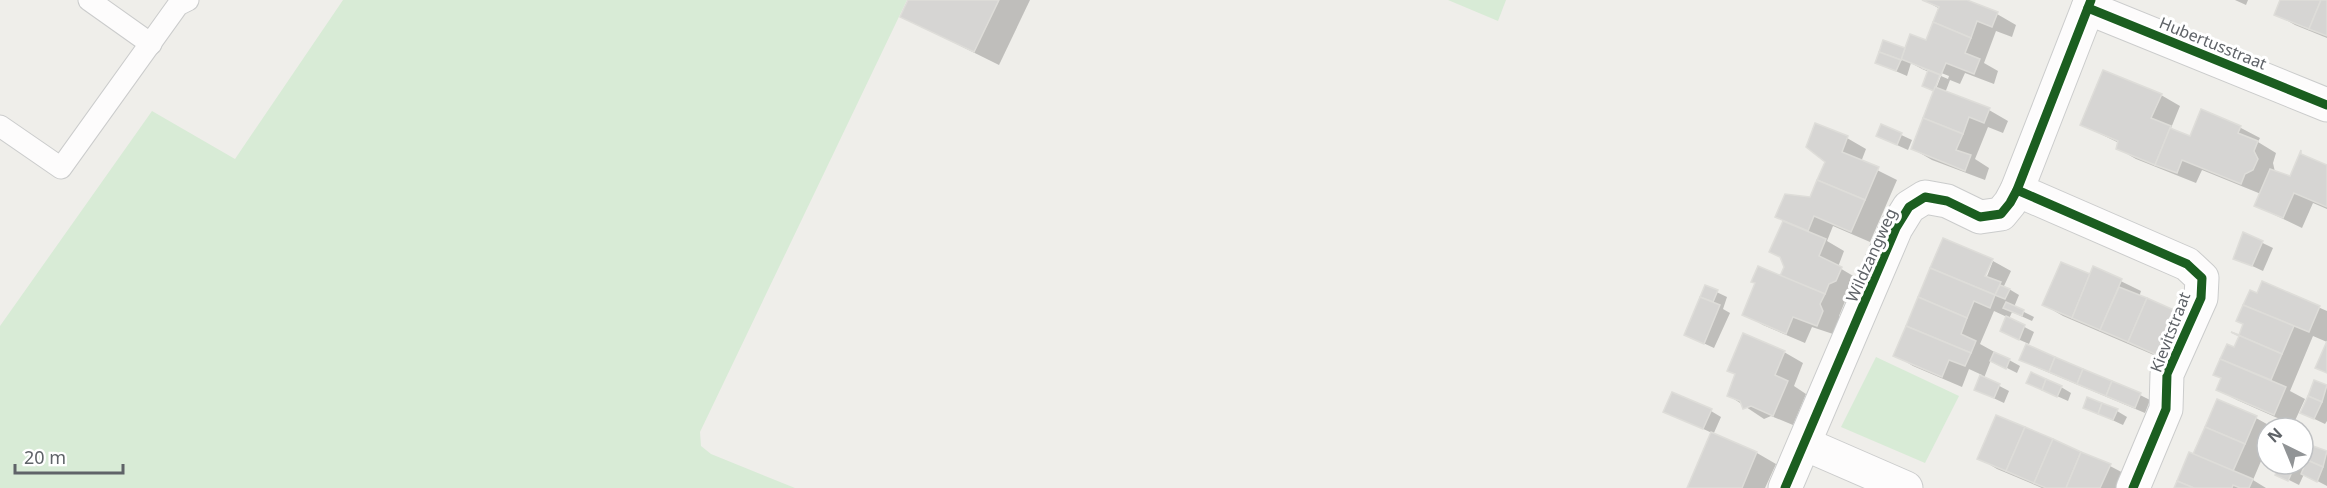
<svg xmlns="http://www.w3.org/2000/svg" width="2327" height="488" font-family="'Noto Sans',sans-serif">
<rect width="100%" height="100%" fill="#efeeea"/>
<g fill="#d8ebd6">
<polygon points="343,0 907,0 700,432 701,446 711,454 795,488 0,488 0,326 152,111 235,159"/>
<polygon points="1448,0 1506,0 1498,21"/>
<polygon points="1876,357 1959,396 1925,463 1841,427"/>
</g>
<g fill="#0003">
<polygon points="910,0 1030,0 999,65 902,17"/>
<polygon points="1924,0 1968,0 1967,2 1997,14 2016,25 2012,37 1996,31 1984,63 1998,71 1994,84 1965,73 1960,84 1950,80 1945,93 1989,110 2008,121 2003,133 1988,127 1975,159 1989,168 1985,180 1932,160 1913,149 1941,76 1948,79 1949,76 1921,65 1921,68 1941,76 1938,76 1933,91 1923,86 1929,72 1922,69 1911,63 1907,76 1877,63 1927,42 1940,9"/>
<polygon points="2235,0 2248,0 2246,5"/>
<polygon points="2281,0 2327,0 2327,38 2295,25 2276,14"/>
<polygon points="2161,95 2180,106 2171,128 2185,136 2191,138 2202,111 2241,128 2260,138 2258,142 2276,153 2273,163 2275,172 2291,178 2327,166 2327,209 2313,203 2302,228 2256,206 2261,194 2202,170 2196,183 2136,159 2117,148 2119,143 2082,125"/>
<polygon points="1882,126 1912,140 1908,150 1888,141"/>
<polygon points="1847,138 1866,149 1861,162 1897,180 1870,242 1833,226 1827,241 1844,251 1838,267 1860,280 1855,292 1848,294 1839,316 1842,323 1836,335 1812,327 1805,343 1763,325 1744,314 1781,278 1785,267 1782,258 1771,251 1784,221 1811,199"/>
<polygon points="2244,234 2273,248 2263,271 2235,258"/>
<polygon points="1993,261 2011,271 2004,286 2019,295 2014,307 2034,317 2032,321 2012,312 2009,319 2034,332 2029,344 2011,336 2007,317 1994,311 1980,344 2020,366 2017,373 1991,360 1984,378 2009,391 2004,403 1976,390 1982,375 1969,369 1962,387 1913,366 1895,355 1981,282 1984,284"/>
<polygon points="2094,268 2141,291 2139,297 2176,312 2195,323 2177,365 2063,316 2044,305 2091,276"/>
<polygon points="2263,283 2327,311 2327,342 2313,336 2290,391 2305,399 2293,425 2237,400 2218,390 2222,378 2215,374 2228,346 2235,349 2245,324 2238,320 2250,292 2258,295"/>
<polygon points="1706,287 1727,297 1723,309 1730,313 1714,348 1686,335"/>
<polygon points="1744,335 1784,352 1803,363 1794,386 1806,394 1793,425 1771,416 1764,419 1728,395 1737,375 1728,370"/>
<polygon points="2031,365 2140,395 2150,400 2145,413"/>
<polygon points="2315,382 2327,387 2327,421 2325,424 2302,413"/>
<polygon points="2028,383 2061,387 2071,393 2068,401"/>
<polygon points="2084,407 2117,411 2127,417 2123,425"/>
<polygon points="1665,411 1711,411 1721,417 1713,435 1757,453 1776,464 1765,488 1689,488 1712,433"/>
<polygon points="2256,418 2274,428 2267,428 2267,447 2253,480 2266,488 2175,488 2195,455"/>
<polygon points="2314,448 2327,453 2327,486 2304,474 2299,485 2277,474 2281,464 2303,464 2303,451 2311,456"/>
<polygon points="1979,458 2110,466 2129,476 2124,488 2042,488 1997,469"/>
</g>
<g fill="#d6d5d3" stroke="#deddd9" stroke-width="1.5">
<polygon points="908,0 999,0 974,52 900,17"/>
<polygon points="1922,0 1967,0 1998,12 1992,27 1977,21 1971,38 1933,22 1939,7"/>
<polygon points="2280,0 2321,0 2309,29 2274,15"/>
<polygon points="2321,0 2327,0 2327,36 2309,29"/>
<polygon points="1933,22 1971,38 1965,53 1980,59 1974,74 1946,63 1941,75 1901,59 1910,34 1926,40"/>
<polygon points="1883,40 1905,48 1901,60 1879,52"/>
<polygon points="1879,52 1901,60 1896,71 1875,63"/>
<polygon points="1928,70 1940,75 1934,91 1922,86"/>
<polygon points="2103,70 2162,94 2151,118 2171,126 2155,165 2116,149 2118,141 2080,125"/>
<polygon points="1935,87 1990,108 1984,123 1969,117 1963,134 1923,118"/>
<polygon points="2201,109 2241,126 2238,133 2258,141 2254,151 2258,159 2253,170 2245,174 2241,184 2182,160 2177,173 2155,165 2170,128 2190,136"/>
<polygon points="1923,118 1963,134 1956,150 1971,155 1965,171 1911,149"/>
<polygon points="1815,123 1848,136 1842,152 1879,167 1865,200 1817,180 1825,162 1806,147"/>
<polygon points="1881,124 1902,133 1897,145 1876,136"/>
<polygon points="2301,150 2301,154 2327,165 2327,207 2294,193 2283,218 2254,206 2270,169 2290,176"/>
<polygon points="1817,180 1865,200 1851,232 1814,216 1808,231 1775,217 1785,194 1810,197"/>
<polygon points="1783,221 1826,239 1819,256 1842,267 1836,281 1829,284 1825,294 1780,276 1784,267 1780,257 1769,252"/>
<polygon points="2243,232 2263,241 2252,266 2233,259"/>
<polygon points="1943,238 1993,259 1985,276 2001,282 1995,295 1930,268"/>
<polygon points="2061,262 2090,274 2072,318 2042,305"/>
<polygon points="1758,266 1825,294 1820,304 1823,311 1817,326 1793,317 1786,334 1742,315 1755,283 1751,282"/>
<polygon points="2093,266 2122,279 2100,330 2072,318"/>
<polygon points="1930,268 1995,295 1990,308 1974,301 1967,318 1918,297"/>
<polygon points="2262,281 2320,306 2309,332 2243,305 2250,290 2257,293"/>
<polygon points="1705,285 1718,290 1713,302 1700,297"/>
<polygon points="2000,285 2010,289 2005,299 1995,295"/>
<polygon points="2119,287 2147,298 2128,342 2100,330"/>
<polygon points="1700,297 1720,305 1704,344 1684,335"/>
<polygon points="1918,297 1967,318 1961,334 1976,341 1971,353 1906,326"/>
<polygon points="2147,298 2176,311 2157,355 2128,342"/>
<polygon points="2006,302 2024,310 2022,316 2003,308"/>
<polygon points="2243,305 2294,326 2282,354 2231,332 2239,335 2243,324 2236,321"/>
<polygon points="2006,316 2025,325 2019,340 2000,331"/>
<polygon points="1906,326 1971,353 1965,366 1949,360 1942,377 1893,356"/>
<polygon points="2231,332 2282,354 2271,380 2220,359 2227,344 2234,347 2239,336"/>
<polygon points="1743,333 1785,351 1775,375 1788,381 1773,416 1751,406 1743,409 1740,401 1727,396 1735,374 1727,371"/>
<polygon points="2327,341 2327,373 2315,368"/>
<polygon points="2026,344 2055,357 2049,372 2019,360"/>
<polygon points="1994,352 2010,359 2006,369 1990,361"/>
<polygon points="2055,357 2083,369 2077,384 2049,372"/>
<polygon points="2220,359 2286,387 2274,415 2216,390 2221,378 2213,375"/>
<polygon points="2083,369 2112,381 2106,396 2077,384"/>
<polygon points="2031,372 2046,379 2042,390 2026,383"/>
<polygon points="1980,375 2000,384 1994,398 1974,390"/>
<polygon points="2046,379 2062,386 2057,397 2042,390"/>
<polygon points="2314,380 2327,385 2322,402 2308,396"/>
<polygon points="2112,381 2141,393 2135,408 2106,396"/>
<polygon points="1672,392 1712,409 1703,429 1663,412"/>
<polygon points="2308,396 2322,402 2314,419 2300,413"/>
<polygon points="2087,397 2102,403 2098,414 2083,408"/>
<polygon points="2217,399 2257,416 2245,444 2205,427"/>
<polygon points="2102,403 2118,409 2113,420 2098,414"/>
<polygon points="1996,415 2025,427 2006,471 1977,459"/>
<polygon points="2025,427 2053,439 2034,483 2006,471"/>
<polygon points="2205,427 2245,444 2233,471 2193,454"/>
<polygon points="1711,432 1757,452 1742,488 1687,488"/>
<polygon points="2053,439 2081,452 2066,488 2046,488 2034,483"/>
<polygon points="2313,446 2327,451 2323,467 2307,460"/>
<polygon points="2081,452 2111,464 2100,488 2066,488"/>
<polygon points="2189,452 2253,479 2249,488 2240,488 2233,485 2232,488 2194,488 2177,481"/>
<polygon points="2307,460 2323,467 2317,482 2301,474"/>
<polygon points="2279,464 2295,465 2288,481 2275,475"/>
<polygon points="2177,481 2194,488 2174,488"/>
</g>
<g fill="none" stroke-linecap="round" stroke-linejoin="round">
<g stroke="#cbcccc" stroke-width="23">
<g id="service">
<polyline points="89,0 151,44"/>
<polyline points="0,126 61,168 178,5 188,0"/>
</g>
</g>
<g stroke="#cbcccc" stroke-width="35">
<g id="minor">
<polyline points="2088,8 2327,105"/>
<polyline points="2017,190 2187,264 2202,278 2201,298 2167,374 2166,409 2133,488"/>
<polyline points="1805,444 1906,488"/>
<polyline points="1785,488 1896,228 1909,207 1925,197 1947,201 1980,217 2001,214 2010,203 2017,190 2091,0"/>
</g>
</g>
<use href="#service" stroke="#fdfcfc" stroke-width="21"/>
<use href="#minor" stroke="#fdfcfc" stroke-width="33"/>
<g stroke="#fff" stroke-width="13">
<g id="cycleway">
<polyline points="2088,8 2327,105"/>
<polyline points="2017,190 2187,264 2202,278 2201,298 2167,374 2166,409 2133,488"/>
<polyline points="1785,488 1896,228 1909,207 1925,197 1947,201 1980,217 2001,214 2010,203 2017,190 2091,0"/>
</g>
</g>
<use href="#cycleway" stroke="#1b5e20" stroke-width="9"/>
</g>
<g text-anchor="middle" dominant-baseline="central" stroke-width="6" stroke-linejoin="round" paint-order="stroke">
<g font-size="16" fill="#5f6368" stroke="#fff">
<text transform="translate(2213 43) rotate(22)">Hubertusstraat</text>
<text transform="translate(1871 255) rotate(-66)">Wildzangweg</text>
<text transform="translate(2170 332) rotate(-69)">Kievitstraat</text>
</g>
</g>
<g transform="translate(2285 446) rotate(317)"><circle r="28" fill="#ffffff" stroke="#bfc1c3" stroke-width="1.5"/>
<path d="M0-4.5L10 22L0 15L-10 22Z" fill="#919496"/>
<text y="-9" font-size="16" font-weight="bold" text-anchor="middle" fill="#5f6368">N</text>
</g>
<path d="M15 464v9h108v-9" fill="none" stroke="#5f6368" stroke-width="3"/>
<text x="24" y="464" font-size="18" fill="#5f6368" stroke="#ffffff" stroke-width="4.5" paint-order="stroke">20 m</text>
</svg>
